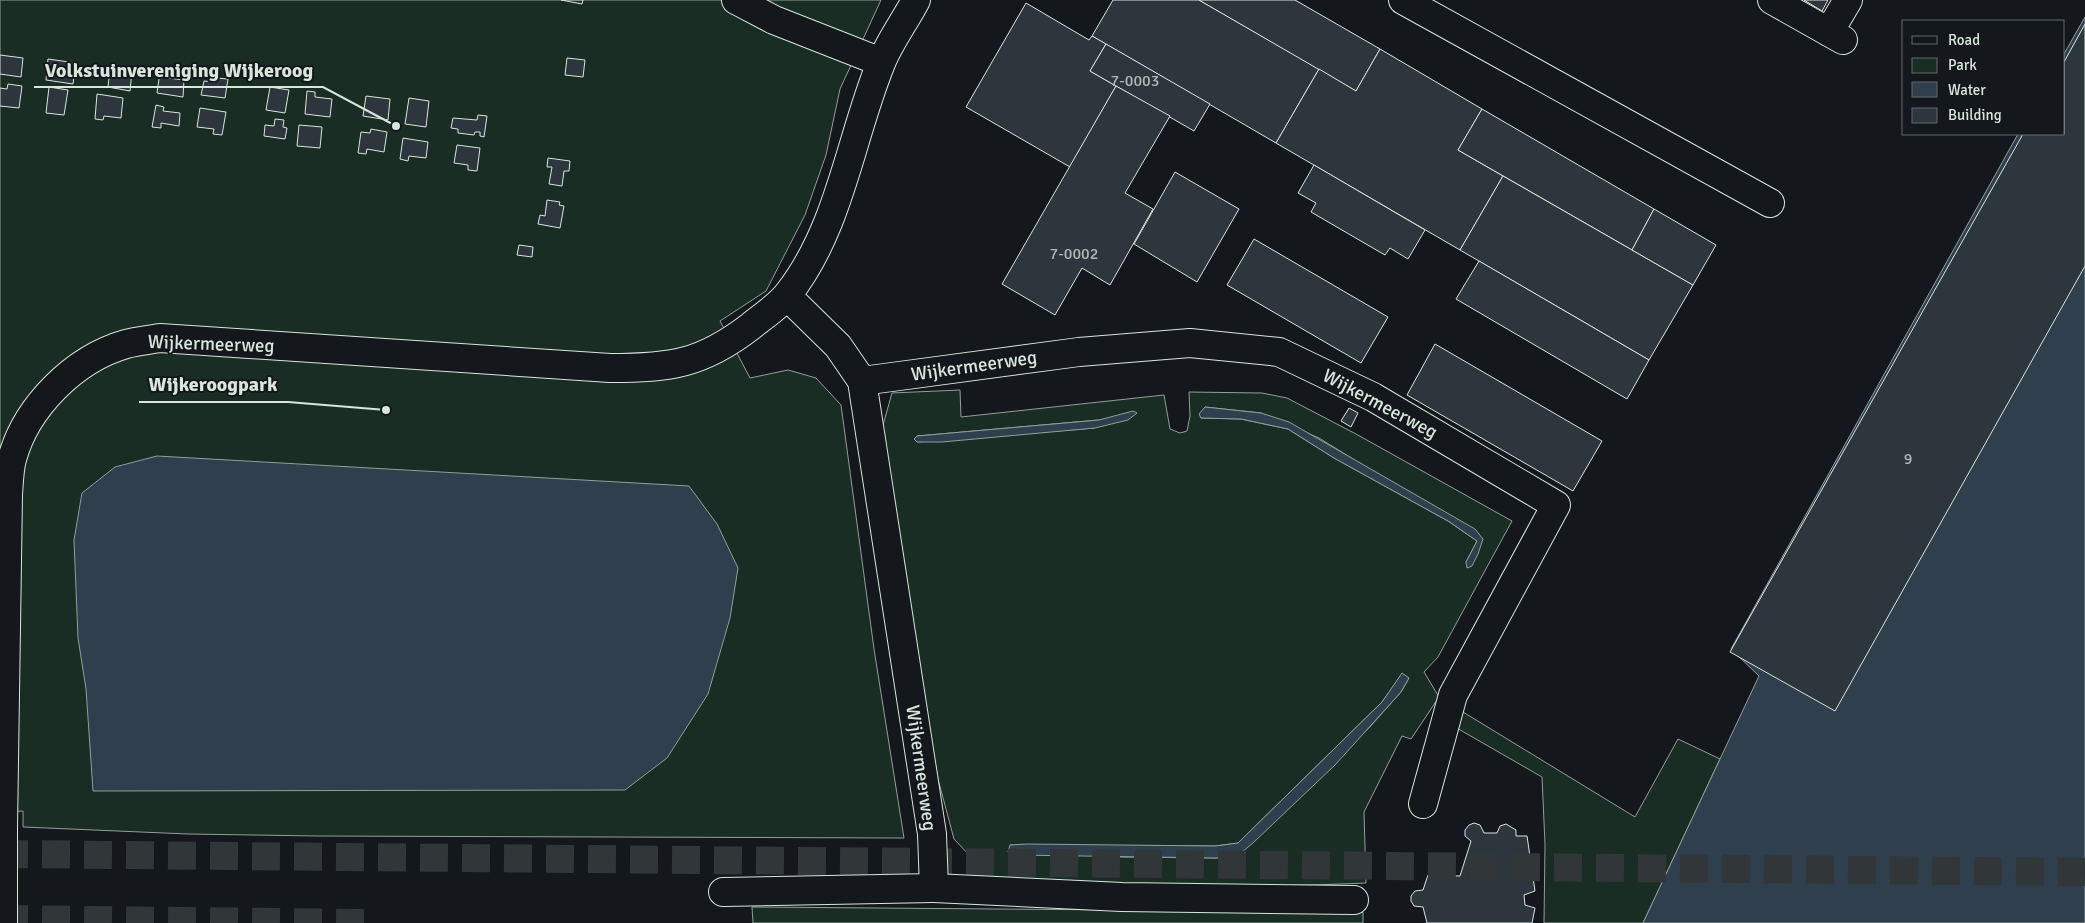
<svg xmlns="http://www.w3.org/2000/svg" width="2085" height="923" font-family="Signika,sans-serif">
<rect width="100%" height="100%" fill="#14181c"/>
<g fill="#1a2d24" stroke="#939e99" fill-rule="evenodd">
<polygon points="0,0 881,0 840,89 826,155 805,215 766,291 720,321 750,378 788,370 816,378 841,405 874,649 904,838 318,836 188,834 23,827 23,811 0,812"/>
<path d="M960,390L961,417L1164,395L1170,429L1180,433L1187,431L1190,416L1189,392L1262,393L1287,398L1356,434L1512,521L1438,657L1424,672L1439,697L1411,739L1402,736L1364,812L1366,883C1241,889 1117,885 993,880L985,876L972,858L954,839L938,779L909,615L883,438V425L892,393ZM1205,407L1261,413L1319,438L1483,539L1466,562L1477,541L1448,521L1334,458L1288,429L1241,419L1201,418ZM1099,420L1095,428L917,442V436ZM1402,674L1409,678L1401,692L1369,728L1230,856L1217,858L1121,857L1010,845L1215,846L1238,843L1382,702Z"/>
<polygon points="1463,712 1635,817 1678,739 1720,759 1643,923 1544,923 1545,844 1542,777 1455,727"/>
<polygon points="752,907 1363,912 1363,923 753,923"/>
</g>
<g fill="#2f3f4d" stroke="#939e99">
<polygon points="2085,17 2085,923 1643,923 1759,676 1731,649 2018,134 2064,134 2064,54"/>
<polygon points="1205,407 1261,413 1289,422 1475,529 1483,539 1478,554 1472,566 1467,568 1466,562 1477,541 1448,521 1334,458 1288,429 1241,419 1201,418 1199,414"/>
<polygon points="1133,411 1137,413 1128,420 1095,428 942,442 917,442 914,439 917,436 1099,420"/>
<polygon points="157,456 689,486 717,524 738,568 730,618 708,694 667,758 625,790 93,791 86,689 78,638 74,540 82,493 115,467"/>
<polygon points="1402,673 1409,678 1401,692 1335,765 1254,842 1241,853 1217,858 1013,855 1008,852 1010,845 1027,844 1215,846 1238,843 1382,702"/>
</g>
<g fill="#2c363c" stroke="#d8e6dc">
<polygon points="561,0 583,0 582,4"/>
<polygon points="1113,0 1199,0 1319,69 1276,143 1092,36"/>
<polygon points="1199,0 1295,0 1380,49 1356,91"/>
<polygon points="1804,0 1828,0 1822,11"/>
<polygon points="1026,3 1089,40 1092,36 1106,44 1090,71 1116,86 1070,167 966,107"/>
<polygon points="2085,24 2085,266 1835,711 1730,652 2023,134 2064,134 2064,62"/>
<polygon points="1106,44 1210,104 1194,131 1090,71"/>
<polygon points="1380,49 1482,109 1458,150 1503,176 1460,250 1276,143 1319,69 1356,91"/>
<polygon points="0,55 23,58 21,77 0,74"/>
<polygon points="567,58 585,60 583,77 565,75"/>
<polygon points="48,59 76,63 73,84 46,80"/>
<polygon points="110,68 132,71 130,91 108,87"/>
<polygon points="160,72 168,73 168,78 184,80 183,97 157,93"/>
<polygon points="216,78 228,79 225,98 201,95 204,81 215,82"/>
<polygon points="8,84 22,86 19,108 0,106 0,88 7,89"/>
<polygon points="1116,86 1170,116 1125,193 1153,209 1110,285 1082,268 1055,315 1002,284"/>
<polygon points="49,87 68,90 64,115 46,113"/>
<polygon points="270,87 289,90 285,113 266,110"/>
<polygon points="307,91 315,92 315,97 332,99 330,117 305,114"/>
<polygon points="97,94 123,98 121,118 104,116 103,120 95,119"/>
<polygon points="366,96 390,99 388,120 363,116"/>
<polygon points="409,98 429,101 426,127 405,124"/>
<polygon points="156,105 164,107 163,111 180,113 179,126 161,123 161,128 152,127"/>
<polygon points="200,108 226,112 222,135 213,134 214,129 197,127"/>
<polygon points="1482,109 1654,209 1632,250 1458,150"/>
<polygon points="478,115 487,116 484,137 480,136 480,132 475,132 474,135 458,133 458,129 451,128 453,118 477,120"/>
<polygon points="275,119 284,120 283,127 287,128 285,139 264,136 265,125 274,126"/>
<polygon points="299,125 322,127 320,148 297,146"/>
<polygon points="371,129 387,132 384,152 367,149 366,154 358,153 361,132 370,133"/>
<polygon points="403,138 428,142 426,158 409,156 408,161 400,159"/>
<polygon points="457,145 480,148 477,171 468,170 468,165 454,163"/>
<polygon points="548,158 570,161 569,171 564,171 562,186 549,184 552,167 547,167"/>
<polygon points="1314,165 1425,230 1408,259 1390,248 1385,255 1311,212 1316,203 1298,193"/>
<polygon points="1175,172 1239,209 1197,282 1134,244"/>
<polygon points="1503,176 1693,285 1649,360 1460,250"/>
<polygon points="547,200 560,202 559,205 564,206 560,228 538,224 540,215 545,216"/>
<polygon points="1654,209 1716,245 1693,285 1632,250"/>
<polygon points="1254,239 1388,317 1361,363 1227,285"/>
<polygon points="519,245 533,247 532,257 517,255"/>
<polygon points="1479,261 1649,360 1627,399 1456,299"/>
<polygon points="1435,344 1602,441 1573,491 1407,395"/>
<polygon points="1349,408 1358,413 1351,427 1341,421"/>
<polygon points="1474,823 1480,825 1484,833 1497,833 1500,826 1506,824 1516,830 1516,836 1527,836 1535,891 1524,895 1525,905 1535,908 1532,923 1427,923 1423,907 1414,906 1411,901 1411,896 1415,891 1423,890 1428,875 1460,876 1471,841 1465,836 1465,830 1469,825"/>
</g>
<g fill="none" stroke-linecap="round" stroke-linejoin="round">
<g stroke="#313739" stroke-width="28" stroke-dasharray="28 14" stroke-linecap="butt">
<polyline points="0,854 2085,872"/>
<polyline points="0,919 364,923"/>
</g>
<g stroke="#d8e6dc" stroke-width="30">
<g id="minor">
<polyline points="736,0 774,20 881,62"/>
<polyline points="1403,0 1770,203"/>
<polyline points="1772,0 1843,40"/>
<polyline points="1829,32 1848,0"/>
<polyline points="787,296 838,346 862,381 932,834 934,888 1122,897 1354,900"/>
<polyline points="862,381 1079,352 1190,343 1279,352 1373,397 1556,505 1453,695 1423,804"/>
<path d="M3,828L8,494C9,483 9,470 12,459C26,407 74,359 126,344C137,341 149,340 160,338L610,368C671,368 702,364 751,326C763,316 779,306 788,294C840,228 850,139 881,63C890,41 905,21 916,0"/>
<polyline points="723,892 934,888"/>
</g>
</g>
<use href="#minor" stroke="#14181c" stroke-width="28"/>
<g stroke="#d8e6dc" stroke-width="30" stroke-linecap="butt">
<polyline id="minor-bridge" points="3,923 3,828"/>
</g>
<use href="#minor-bridge" stroke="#14181c" stroke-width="28"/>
</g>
<g text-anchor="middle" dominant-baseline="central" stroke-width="4" stroke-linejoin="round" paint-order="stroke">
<g font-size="16" fill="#adbab4">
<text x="1135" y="81">7-0003</text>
<text x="1074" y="254">7-0002</text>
<text x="1908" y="459">9</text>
</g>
<g font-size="19" fill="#d8e6dc" stroke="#14181c">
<text transform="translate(211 344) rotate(2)">Wijkermeerweg</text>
<text transform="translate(974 366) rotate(-8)">Wijkermeerweg</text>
<text transform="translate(1380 404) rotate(28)">Wijkermeerweg</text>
<text transform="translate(921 768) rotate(82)">Wijkermeerweg</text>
</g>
</g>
<path fill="none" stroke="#d8e6dc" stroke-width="2" d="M396 126L323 87H34M386 410L288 402H139"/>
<g fill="#d8e6dc" stroke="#14181c" stroke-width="2">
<circle cx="396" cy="126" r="5"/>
<circle cx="386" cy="410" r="5"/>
</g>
<g font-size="20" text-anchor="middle" font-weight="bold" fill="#d8e6dc" stroke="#14181c" stroke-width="4" stroke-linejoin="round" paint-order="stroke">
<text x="179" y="77">Volkstuinvereniging Wijkeroog</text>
<text x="213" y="391">Wijkeroogpark</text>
</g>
<rect x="1902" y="20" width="162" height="115" fill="#14181c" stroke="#626a69"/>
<rect x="1912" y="36" width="25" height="8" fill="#14181c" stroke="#626a69"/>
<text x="1948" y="45" font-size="15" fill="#d8e6dc">Road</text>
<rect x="1912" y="58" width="25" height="15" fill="#1a2d24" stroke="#626a69"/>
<text x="1948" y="70" font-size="15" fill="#d8e6dc">Park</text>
<rect x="1912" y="82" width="25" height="15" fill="#2f3f4d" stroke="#626a69"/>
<text x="1948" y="95" font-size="15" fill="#d8e6dc">Water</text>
<rect x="1912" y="108" width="25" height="15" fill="#2c363c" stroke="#626a69"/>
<text x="1948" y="120" font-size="15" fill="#d8e6dc">Building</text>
</svg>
